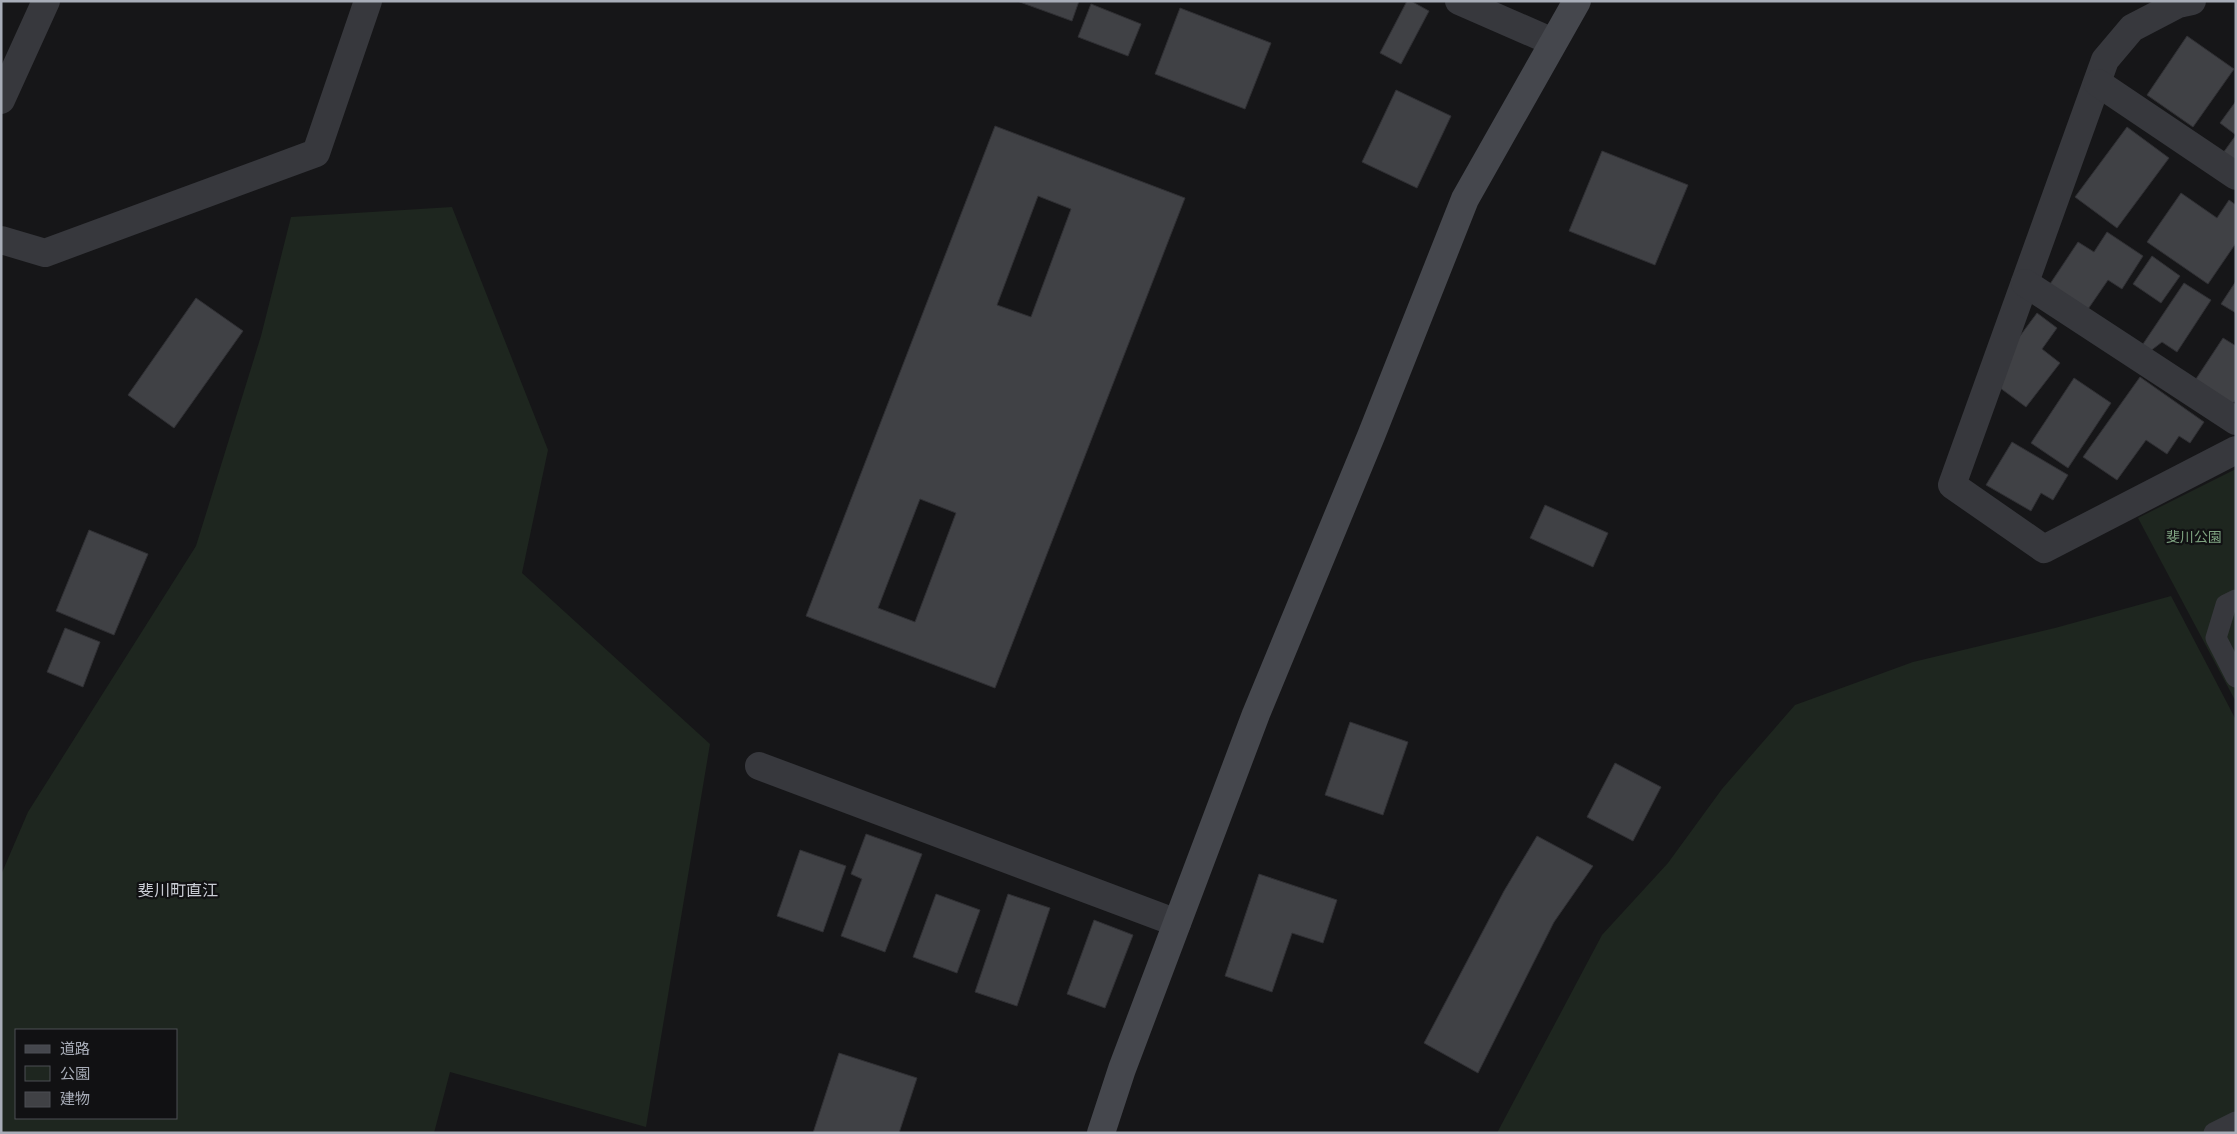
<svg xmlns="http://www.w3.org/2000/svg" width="2237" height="1134" font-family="'Fira Sans Condensed','Noto Sans JP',sans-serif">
<rect width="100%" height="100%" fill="#161618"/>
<g fill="#1e261f" fill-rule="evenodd">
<path d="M452,207L548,450L522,573L710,744L646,1127L450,1072L434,1133H1V875L28,812L196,546L261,336L291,217ZM16,1030H176V1118H16Z"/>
<polygon points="2236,469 2236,702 2138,518"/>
<polygon points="2171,596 2236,720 2236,1133 1497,1133 1602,935 1668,863 1722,789 1795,705 1913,662 2055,628"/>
</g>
<g fill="#404145" stroke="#303034" fill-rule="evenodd">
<polygon points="1017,1 1079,1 1072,21"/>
<polygon points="1407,1 1411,1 1429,11 1401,64 1380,53"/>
<polygon points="1091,4 1141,24 1128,56 1078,37"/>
<polygon points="1180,8 1271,43 1245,109 1155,74"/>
<polygon points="2187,36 2234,69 2193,127 2147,95"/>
<polygon points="1396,90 1451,116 1417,188 1362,162"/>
<polygon points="2236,101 2236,135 2220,123"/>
<path d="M995,126L1185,198L995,688L806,616ZM1038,196L1071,209L1031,317L997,305ZM920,499L956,513L915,622L878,608Z"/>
<polygon points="2127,127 2169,158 2117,228 2075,197"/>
<polygon points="2236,135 2236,162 2223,153"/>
<polygon points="1602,151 1688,185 1655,265 1569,231"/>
<polygon points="2181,193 2217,218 2229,200 2236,205 2236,243 2208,284 2147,242"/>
<polygon points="2107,232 2143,256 2122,289 2108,280 2086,312 2048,287 2078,242 2094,252"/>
<polygon points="2152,256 2180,276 2161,303 2133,284"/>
<polygon points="2236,281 2236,313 2221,304"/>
<polygon points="2184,283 2211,300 2177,352 2162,342 2149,352 2141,347"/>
<polygon points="196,298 243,331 174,428 128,395"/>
<polygon points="2037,313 2057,328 2042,349 2060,363 2026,407 1988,379"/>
<polygon points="2223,338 2236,346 2236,399 2227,412 2190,388"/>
<polygon points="2140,377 2204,422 2190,443 2179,436 2167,454 2146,440 2117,480 2083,457"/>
<polygon points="2074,378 2111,403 2068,468 2031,443"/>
<polygon points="2012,442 2068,475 2053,500 2041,493 2031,511 1986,485"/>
<polygon points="1545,505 1608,533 1593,567 1530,538"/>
<polygon points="89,530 148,554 114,635 56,611"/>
<polygon points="65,628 100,642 83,687 47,672"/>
<polygon points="1350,722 1408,742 1383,815 1325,795"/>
<polygon points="1615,763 1661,787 1633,841 1587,817"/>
<polygon points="866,834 922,854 885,952 841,936 862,879 851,874"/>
<polygon points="1537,836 1593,866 1554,922 1478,1073 1424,1043 1504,891"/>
<polygon points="800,850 846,866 823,932 777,916"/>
<polygon points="1259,874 1337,900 1323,943 1292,933 1272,992 1225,976"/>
<polygon points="936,894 980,910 957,973 913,957"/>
<polygon points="1008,894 1050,908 1017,1006 975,992"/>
<polygon points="1094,920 1133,935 1105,1008 1067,994"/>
<polygon points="839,1053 917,1078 899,1133 813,1133"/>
</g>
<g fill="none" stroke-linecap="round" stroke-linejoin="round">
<g stroke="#37383d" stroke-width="21">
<polyline points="2236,600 2226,605 2216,638 2236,677"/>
<polyline points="2214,1133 2236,1122"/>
</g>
<g stroke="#37383d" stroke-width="28">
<polyline points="1459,1 1553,42"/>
<polyline points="2192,1 2178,4 2132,28 2105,60 1952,485 2044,549 2236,450"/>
<polyline points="2098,83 2236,176"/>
<polyline points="1,100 46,1"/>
<polyline points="1,240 45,253 316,153 368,1"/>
<polyline points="2025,283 2236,421"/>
<polyline points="759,766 1177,923"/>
</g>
<polyline stroke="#45474d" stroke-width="28" points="1101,1133 1122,1069 1256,714 1371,436 1465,199 1577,1"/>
</g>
<g text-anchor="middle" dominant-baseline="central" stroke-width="4.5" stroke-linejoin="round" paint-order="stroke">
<g font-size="14" fill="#7fa381" stroke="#111113">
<text x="2194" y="537">斐川公園</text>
</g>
<g font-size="16" fill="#c9ccd4" stroke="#111113">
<text x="178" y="890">斐川町直江</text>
</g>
</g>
<rect width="2237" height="1134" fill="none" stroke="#a8adb8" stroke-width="5"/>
<rect x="15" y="1029" width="162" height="90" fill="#111113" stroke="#4d4f55"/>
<rect x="25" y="1045" width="25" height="8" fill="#45474d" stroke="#4d4f55"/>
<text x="60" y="1054" font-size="15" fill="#a8adb8">道路</text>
<rect x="25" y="1066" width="25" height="15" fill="#1e261f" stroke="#4d4f55"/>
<text x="60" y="1079" font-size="15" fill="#a8adb8">公園</text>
<rect x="25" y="1092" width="25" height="15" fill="#404145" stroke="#4d4f55"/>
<text x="60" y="1104" font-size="15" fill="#a8adb8">建物</text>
</svg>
